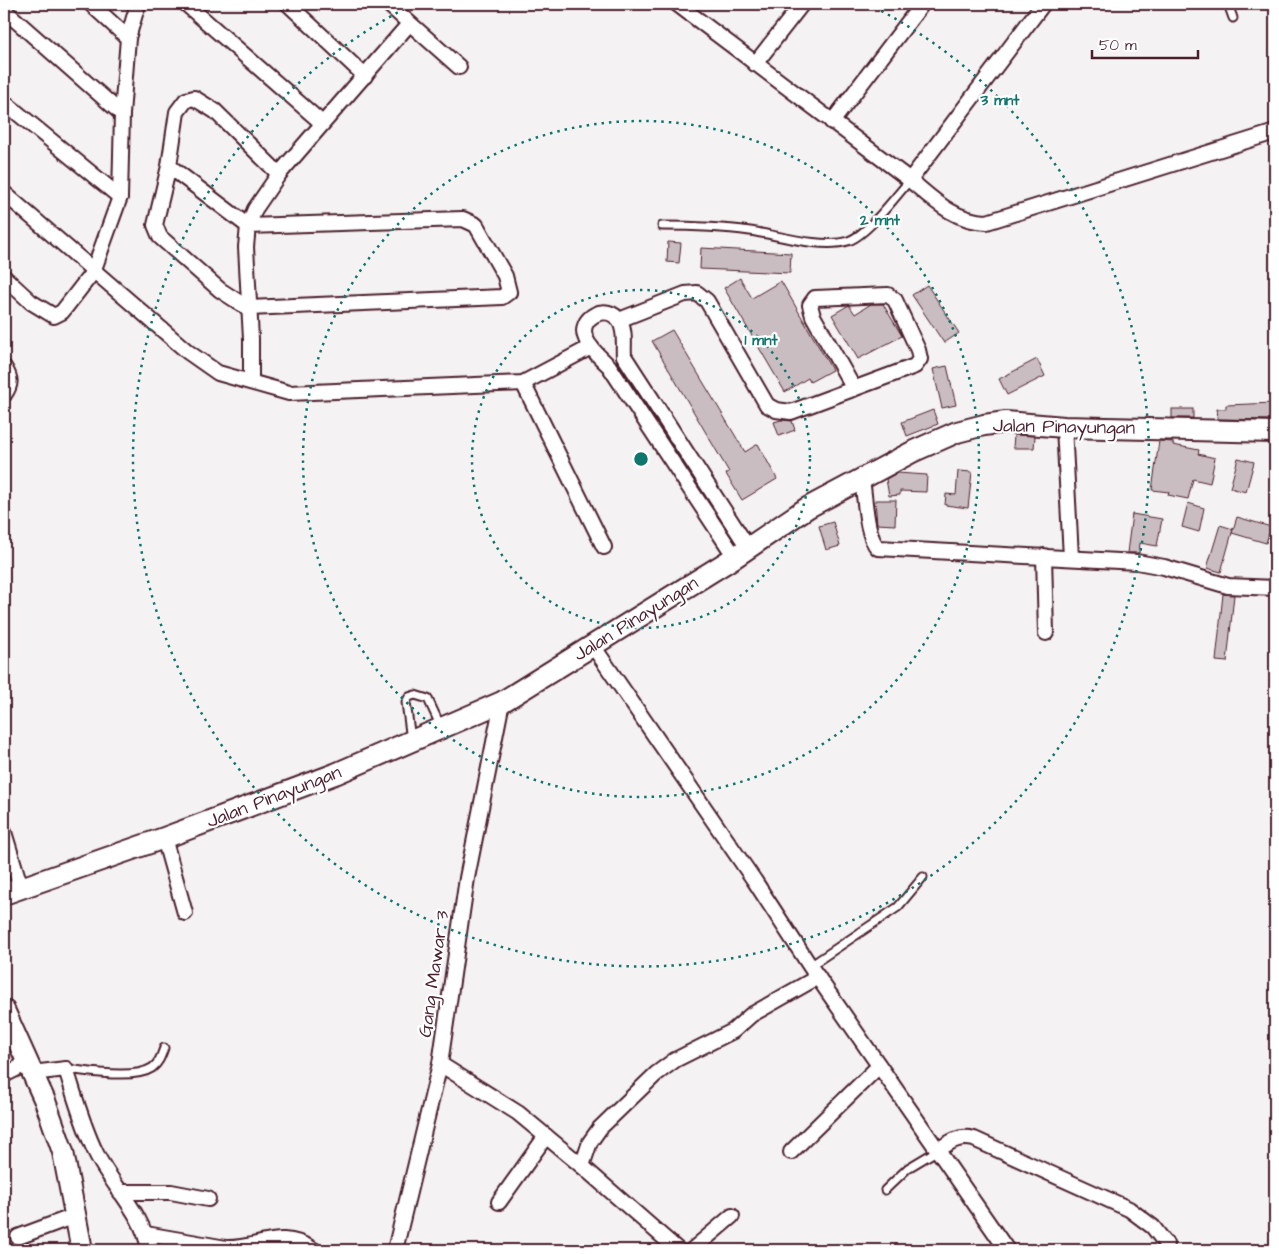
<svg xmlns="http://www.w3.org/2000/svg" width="1279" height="1254" font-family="'Architects Daughter',sans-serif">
<rect width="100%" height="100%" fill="#f4f2f2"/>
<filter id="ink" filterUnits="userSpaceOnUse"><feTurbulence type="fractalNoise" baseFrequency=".02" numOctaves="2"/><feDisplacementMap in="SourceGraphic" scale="10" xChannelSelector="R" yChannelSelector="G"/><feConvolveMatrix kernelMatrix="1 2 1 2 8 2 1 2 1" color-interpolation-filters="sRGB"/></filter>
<g filter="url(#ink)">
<g fill="#cabdc1" stroke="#4a1f2b">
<polygon points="668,242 681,243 679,263 667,262"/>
<polygon points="701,248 791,253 790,273 700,269"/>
<polygon points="740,278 752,298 781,281 832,370 810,382 808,378 785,392 724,288"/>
<polygon points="927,285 959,333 944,343 912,295"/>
<polygon points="871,304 883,304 902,336 858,359 832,315 849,305 855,314"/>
<polygon points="672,330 745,452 758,444 777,479 742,500 726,474 729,472 652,341"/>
<polygon points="1037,359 1045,376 1007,395 999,379"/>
<polygon points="947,366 956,405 942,408 933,369"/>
<polygon points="1275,403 1275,420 1218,419 1217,409 1226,409 1226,405"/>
<rect x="1172" y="409" width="21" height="9"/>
<polygon points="933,410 938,424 907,436 902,422"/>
<polygon points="781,420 792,421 795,430 779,436 774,422"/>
<polygon points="1014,435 1035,436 1034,448 1013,448"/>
<polygon points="1159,441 1173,442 1173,445 1199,450 1198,454 1215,458 1210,483 1193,479 1188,499 1168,495 1169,492 1152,490"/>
<polygon points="1238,458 1254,462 1246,492 1230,488"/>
<polygon points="958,471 972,472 968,508 945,505 946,494 956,495"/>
<polygon points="897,473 927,475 926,492 900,491 900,495 889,496 886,479"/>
<polygon points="875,500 896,500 895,525 877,524"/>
<polygon points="1188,503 1204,508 1199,532 1182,527"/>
<polygon points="1132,514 1162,519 1157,546 1140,543 1139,553 1127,553"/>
<polygon points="1237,517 1271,527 1266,543 1232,533"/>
<polygon points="833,522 840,546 826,550 819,526"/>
<polygon points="1220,525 1233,529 1221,572 1207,568"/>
<polygon points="1223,594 1234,595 1227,662 1216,661"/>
</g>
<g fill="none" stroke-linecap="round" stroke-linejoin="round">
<g stroke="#4a1f2b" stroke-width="11">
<g id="lane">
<polyline points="1228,4 1233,18"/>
<path d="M662,226C692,226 721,227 750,231C777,235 822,249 848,241C866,236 897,195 910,180"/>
<polyline points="411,740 406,702 409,697 415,695 428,699 441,727"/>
<polyline points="810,966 898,907 923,877"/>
<path d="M66,1069C88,1071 133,1080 152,1068C159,1063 161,1056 164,1048"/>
<polyline points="885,1190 908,1168 938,1150"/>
</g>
</g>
<g stroke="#4a1f2b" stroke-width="18">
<g id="street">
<polyline points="91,4 128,38"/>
<polyline points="186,4 322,123"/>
<polyline points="288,4 365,76"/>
<polyline points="388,4 459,67"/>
<path d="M677,4L910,180C934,200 954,221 987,222L1275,132"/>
<polyline points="4,10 122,114"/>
<polyline points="755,64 802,4"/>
<polyline points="4,102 120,197"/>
<polyline points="832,122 922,4"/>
<polyline points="169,166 248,226 463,219 476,225 505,276 509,292 502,297 248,308 220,290 160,237 155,225 169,166 177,112 186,100 194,98 215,111 279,174"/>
<polyline points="910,180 1043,4"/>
<polyline points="4,193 188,352 218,373 289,393 523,383 591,347"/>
<polyline points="4,277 31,302 54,316 62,312 93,272 120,197 122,114 128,38 138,4"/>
<polyline points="619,320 685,294 697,293 707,301 767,405 776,410 791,412 915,366 920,359 918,350 895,300 888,295 815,298 810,305 813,316 854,389"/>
<path d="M4,367C11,378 12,384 4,395"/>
<polyline points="251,382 251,339 246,247 248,226 255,209 279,174 409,24"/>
<polyline points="523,383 604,547"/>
<polyline points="1064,427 1071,557"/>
<path d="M862,480C865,496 866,537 878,548L1137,562L1164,567L1228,586L1275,588"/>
<polyline points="1044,556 1046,633"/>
<path d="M735,557L609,366C601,358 590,349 586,339C576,318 608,301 620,322C626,332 623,345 624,356L749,549"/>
<polyline points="593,646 754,880 810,966 1007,1250"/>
<polyline points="4,832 21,888"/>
<polyline points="164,838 185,913"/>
<polyline points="440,1064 518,1113 582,1166 678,1250"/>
<path d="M32,1073L66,1069C75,1097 83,1127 96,1153C112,1187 143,1212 149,1250"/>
<polyline points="4,1075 28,1063"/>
<path d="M938,1150C950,1142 959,1135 974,1139L1129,1209L1153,1227L1166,1244"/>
<polyline points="791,1152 879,1066"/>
<polyline points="582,1166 590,1142 600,1128 656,1074 675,1060 733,1031 751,1015 818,977"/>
<polyline points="120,1192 171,1192 208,1199"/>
<polyline points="499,1202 546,1136"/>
<path d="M146,1234L226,1248C260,1249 279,1228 314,1250"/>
<polyline points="18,1237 77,1215"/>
<polyline points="395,1250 440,1064 467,878 502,702"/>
<polyline points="692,1250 732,1216"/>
</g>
</g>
<g stroke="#4a1f2b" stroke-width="24">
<g id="secondary">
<polyline points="4,894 164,838 335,774 502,702 735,557 807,508 914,451 957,432 984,425 1006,422 1064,427 1275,432"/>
<polyline points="4,1010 45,1101 63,1152 82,1250"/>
</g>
</g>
<use href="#lane" stroke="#fff" stroke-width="7"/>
<use href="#street" stroke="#fff" stroke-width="14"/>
<use href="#secondary" stroke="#fff" stroke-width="20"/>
</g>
</g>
<g fill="none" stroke="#0f766e" stroke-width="2.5" stroke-dasharray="2.5 5">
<circle cx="641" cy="459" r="169"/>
<circle cx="641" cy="459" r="338"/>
<path d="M868 4A508 508 0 1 1 414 4"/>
</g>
<g text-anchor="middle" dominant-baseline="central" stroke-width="4.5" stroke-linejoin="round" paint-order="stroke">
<g font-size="19" fill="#4a1f2b" stroke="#fff">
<text transform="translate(1064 427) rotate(1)">Jalan Pinayungan</text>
<text transform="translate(636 619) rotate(-32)">Jalan Pinayungan</text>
<text transform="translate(274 797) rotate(-21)">Jalan Pinayungan</text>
<text transform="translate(434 974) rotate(-82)">Gang Mawar 3</text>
</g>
</g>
<circle cx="641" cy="459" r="8" fill="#0f766e" stroke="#fff" stroke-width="2.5"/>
<g font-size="15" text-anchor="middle" font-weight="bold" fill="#0f766e" stroke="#fff" stroke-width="4.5" stroke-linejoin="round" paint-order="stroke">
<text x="1000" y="105">3 mnt</text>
<text x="880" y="225">2 mnt</text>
<text x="761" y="345">1 mnt</text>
</g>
<rect width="1279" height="1254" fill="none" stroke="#fff" stroke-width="20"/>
<rect x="10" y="10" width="1259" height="1234" fill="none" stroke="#4a1f2b" stroke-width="2" filter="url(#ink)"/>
<path d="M1092 50v8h106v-8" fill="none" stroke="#4a1f2b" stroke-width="2.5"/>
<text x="1099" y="50" font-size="15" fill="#4a1f2b" stroke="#ffffff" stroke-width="4" paint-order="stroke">50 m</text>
</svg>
